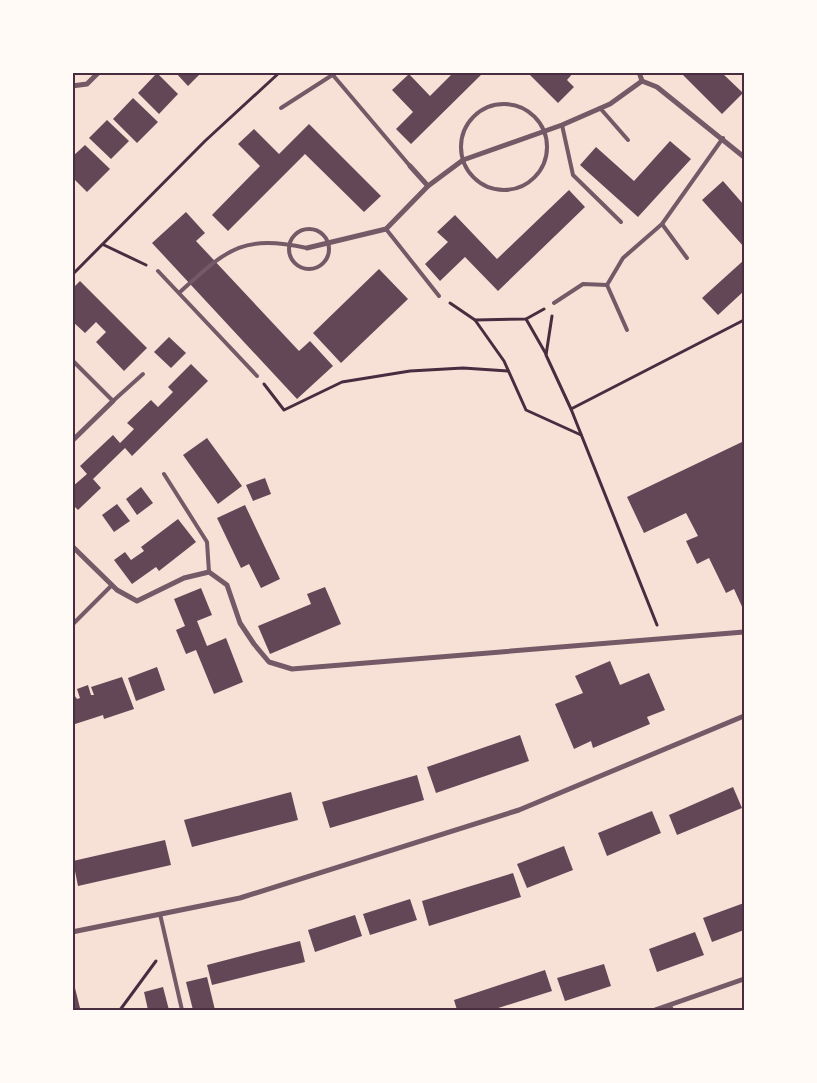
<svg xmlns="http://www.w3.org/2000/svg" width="817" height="1083" font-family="Helvetica,sans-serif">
<rect width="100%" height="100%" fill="#f7e1d7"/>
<g fill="#644757">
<polygon points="175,72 202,72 188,86"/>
<polygon points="454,72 484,72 411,144 396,129 413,112 392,90 409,74 430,96"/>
<polygon points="527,72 574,72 567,80 574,87 558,103"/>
<polygon points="680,72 721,72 743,93 722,114"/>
<polygon points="157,73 178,94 159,114 138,93"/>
<polygon points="133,98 158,122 137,143 113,119"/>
<polygon points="107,120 129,141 111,159 89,138"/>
<polygon points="309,124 381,196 364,212 305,154 228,231 212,215 260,166 238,144 254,129 279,154"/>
<polygon points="670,141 691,159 638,217 580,165 596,147 634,181"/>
<polygon points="85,145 110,169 87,192 72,177 72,157"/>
<polygon points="723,181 744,205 744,247 702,200"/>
<polygon points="569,190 585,207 498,291 465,257 440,281 425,264 448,242 437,232 455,215 497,259"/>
<polygon points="186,212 205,233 196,241 299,351 310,341 333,366 297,399 152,243"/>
<polygon points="744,260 744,291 718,315 702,298"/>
<polygon points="379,269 408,299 341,363 313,333"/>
<polygon points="80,281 147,348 124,371 96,342 106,332 96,322 85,333 72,321 72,289"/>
<polygon points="169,337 186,353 171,368 154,352"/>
<polygon points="191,364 208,381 132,456 125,448 93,479 101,488 78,510 72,504 72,487 87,474 80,466 113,435 120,443 134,429 127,423 151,400 158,407 173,392 168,387"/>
<polygon points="207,438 242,486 218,504 183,455"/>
<polygon points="744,441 744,611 734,589 726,593 709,558 697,564 686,541 698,536 686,513 644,533 627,497"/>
<polygon points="265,478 271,494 253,501 246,485"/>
<polygon points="141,487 153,503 137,515 126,499"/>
<polygon points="117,504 130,521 114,532 102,515"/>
<polygon points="245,505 280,579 261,588 249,564 241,568 217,518"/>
<polygon points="178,519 196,542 159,571 156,567 132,584 114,560 125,552 131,560 144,551 141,547"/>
<polygon points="325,587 341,624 270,654 258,626 311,604 307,594"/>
<polygon points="201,588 212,615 197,621 207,646 226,638 243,682 214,694 196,650 186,654 176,630 185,626 174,599"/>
<polygon points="610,661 620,685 649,673 665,710 647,717 650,724 593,748 591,741 574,749 555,704 583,693 575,676"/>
<polygon points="157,667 165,690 136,701 128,678"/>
<polygon points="122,677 134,709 104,719 103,715 72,725 72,692 77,699 80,698 77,689 88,685 91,695 94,695 91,687"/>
<polygon points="520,735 529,761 436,793 427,767"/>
<polygon points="417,775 424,800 330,828 322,802"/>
<polygon points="733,787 742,808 677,835 669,815"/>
<polygon points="291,792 298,820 192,847 184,820"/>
<polygon points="652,811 661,833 607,856 598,833"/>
<polygon points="165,840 171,865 78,886 73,861"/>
<polygon points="564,846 573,870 527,888 517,864"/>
<polygon points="513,873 521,897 429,926 422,901"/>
<polygon points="410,899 417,920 370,935 363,914"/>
<polygon points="744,903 744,930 712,942 703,918"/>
<polygon points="355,915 362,936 315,952 308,930"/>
<polygon points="695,932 704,955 657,972 649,949"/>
<polygon points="300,941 305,962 212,985 207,965"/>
<polygon points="604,964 611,986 565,1001 557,978"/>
<polygon points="545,970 552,991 492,1010 457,1010 454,1000"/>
<polygon points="72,976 80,1008 72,1010"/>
<polygon points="207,977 215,1010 193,1010 186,982"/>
<polygon points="163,987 169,1010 148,1010 144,992"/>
</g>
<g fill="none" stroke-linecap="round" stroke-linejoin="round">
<g stroke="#4a2c40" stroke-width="3">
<polyline points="104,245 146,265"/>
<polyline points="72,275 205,141 280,72"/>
<polyline points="450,303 475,320 526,319 544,309"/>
<polyline points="552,316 546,355 571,409 657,625"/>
<polyline points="526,319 546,354"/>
<polyline points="475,320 504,361 526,410 581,435"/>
<polyline points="264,384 284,410 342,382 410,371 463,368 508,371"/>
<polyline points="571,409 744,320"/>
<polyline points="120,1010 156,961"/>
</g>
<g stroke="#755966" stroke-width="4">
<polyline points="332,74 410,166"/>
<circle cx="504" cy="147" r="43"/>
<polyline points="281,108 337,72"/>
<polyline points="600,108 628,140"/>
<polyline points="562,125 573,175 621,222"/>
<polyline points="662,224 687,258"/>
<circle cx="309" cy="249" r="20"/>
<polyline points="386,229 439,296"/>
<polyline points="158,271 257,376"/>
<polyline points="607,285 627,330"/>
<path d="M180,292C227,250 240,234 307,248"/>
<polyline points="554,303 583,284 607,285 623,258 662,224 723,138"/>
<polyline points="72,360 113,401 143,374"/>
<polyline points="164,474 207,542 209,572"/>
<polyline points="72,625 112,585"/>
<polyline points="160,914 182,1010"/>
<polyline points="670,1006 672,1010"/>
</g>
<g stroke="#755966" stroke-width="5">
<polyline points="639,72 642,81"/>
<polyline points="72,86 87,84 99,72"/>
<polyline points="410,166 428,186"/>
<polyline points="307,248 386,229 428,186 463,160 562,125 610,104 642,81 657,87 744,157"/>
<polyline points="72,441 113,401"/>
<polyline points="72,546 117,590 137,601 184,578 209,572 227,585 240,623 254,644 269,662 292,669 744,632"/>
<polyline points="72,932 240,898 519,810 744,716"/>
<polyline points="655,1010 744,979"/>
</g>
</g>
<rect width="817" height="1083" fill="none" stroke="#fffaf5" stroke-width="148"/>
<rect x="74" y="74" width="669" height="935" fill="none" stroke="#4a2c40" stroke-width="2"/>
</svg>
